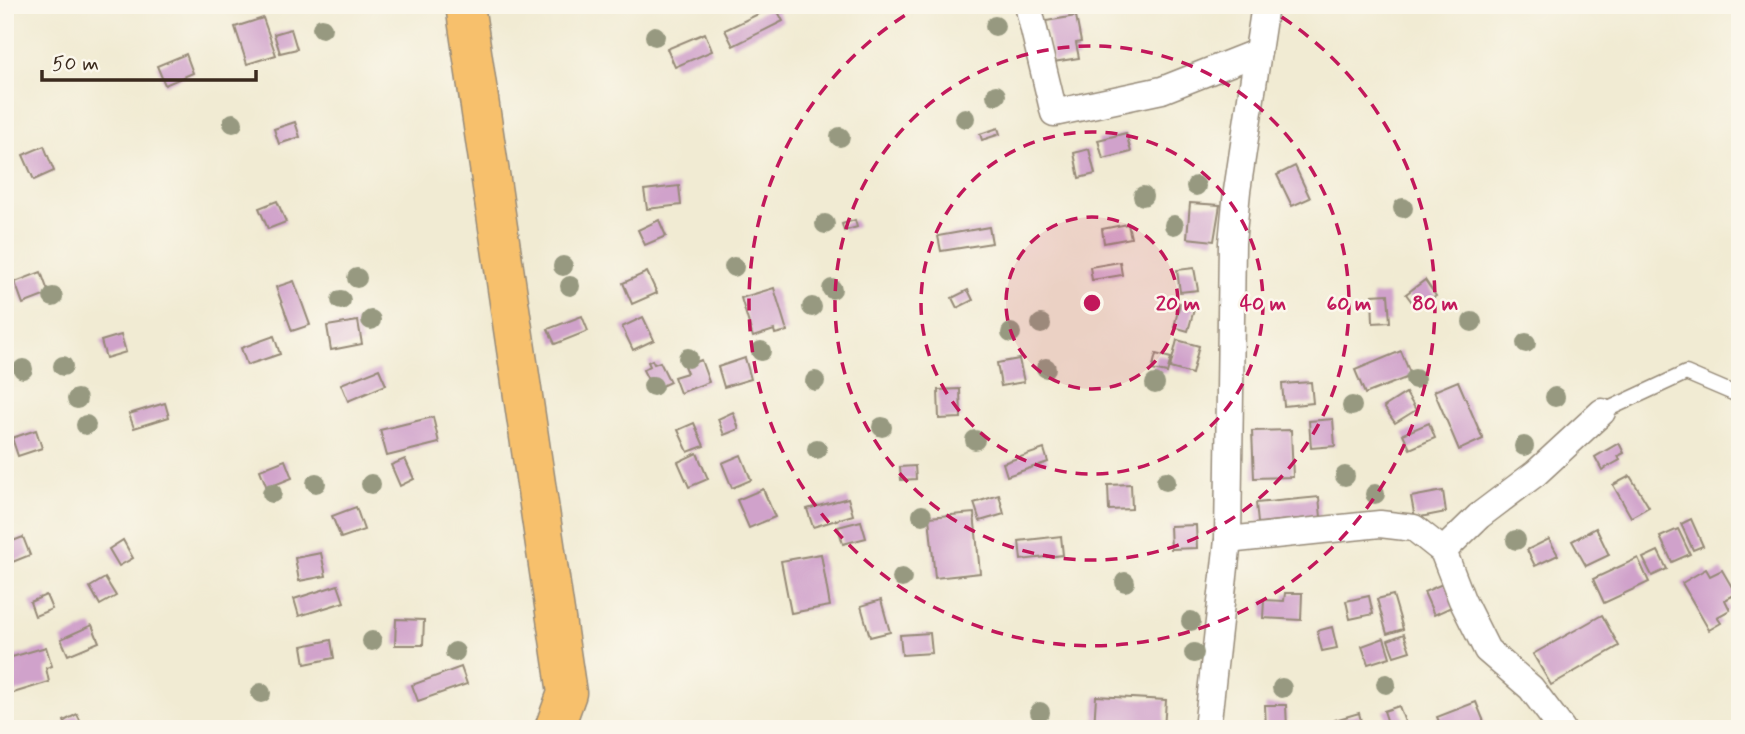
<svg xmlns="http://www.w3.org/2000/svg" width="1745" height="734" font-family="Mynerve,sans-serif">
<rect width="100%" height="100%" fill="#fbf7ec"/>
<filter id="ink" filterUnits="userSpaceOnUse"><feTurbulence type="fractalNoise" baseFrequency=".0143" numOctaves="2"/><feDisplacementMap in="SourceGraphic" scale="14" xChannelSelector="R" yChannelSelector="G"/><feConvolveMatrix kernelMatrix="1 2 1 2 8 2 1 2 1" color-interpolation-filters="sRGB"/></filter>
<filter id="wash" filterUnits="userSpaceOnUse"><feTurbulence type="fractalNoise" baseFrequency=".00686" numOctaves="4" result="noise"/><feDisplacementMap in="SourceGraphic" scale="28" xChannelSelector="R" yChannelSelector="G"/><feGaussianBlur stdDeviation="1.57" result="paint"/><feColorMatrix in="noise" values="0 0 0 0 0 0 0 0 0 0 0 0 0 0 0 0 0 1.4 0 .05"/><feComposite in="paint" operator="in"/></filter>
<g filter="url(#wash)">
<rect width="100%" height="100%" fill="#f1ebd3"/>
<g id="blocks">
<g fill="#d0a2cb">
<polygon points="775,6 783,21 733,46 725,30"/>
<polygon points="1076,16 1081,42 1076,43 1079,58 1053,62 1046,21"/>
<polygon points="263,18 276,55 247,64 235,27"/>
<polygon points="291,29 297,49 280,53 274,34"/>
<polygon points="705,33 712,51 675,67 667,49"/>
<polygon points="186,54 193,73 165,85 157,66"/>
<polygon points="295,122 300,137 279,144 274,129"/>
<polygon points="998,128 1000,134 982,140 980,134"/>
<polygon points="1126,133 1131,152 1103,159 1098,140"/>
<polygon points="44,146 54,171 34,180 23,155"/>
<polygon points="1089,149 1095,174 1079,178 1074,153"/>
<polygon points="1295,166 1310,198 1292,206 1277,175"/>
<polygon points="679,186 681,205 647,209 644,190"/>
<polygon points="277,201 286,222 268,229 259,208"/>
<polygon points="1190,203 1220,205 1214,241 1187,238"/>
<polygon points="659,220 666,236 645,245 638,230"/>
<polygon points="855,220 857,227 844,231 842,224"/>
<polygon points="1128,224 1131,238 1104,243 1102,229"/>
<polygon points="989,227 992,243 941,251 938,236"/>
<polygon points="1120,262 1122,275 1092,280 1090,267"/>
<polygon points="1194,268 1198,290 1180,292 1177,270"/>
<polygon points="41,272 49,294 23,304 15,282"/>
<polygon points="647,272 657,293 632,304 623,283"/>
<polygon points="1425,280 1436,296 1417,309 1406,294"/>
<polygon points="294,281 310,325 292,331 276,287"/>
<polygon points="774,288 787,331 775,334 774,330 753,337 741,298"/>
<polygon points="968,290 973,300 957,308 952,298"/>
<polygon points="1388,294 1390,322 1373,323 1372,295"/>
<polygon points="1180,303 1195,306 1188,331 1174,327"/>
<polygon points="582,316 588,331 555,344 548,329"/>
<polygon points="643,317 654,340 633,350 622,327"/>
<polygon points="358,321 362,344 331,350 327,326"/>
<polygon points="121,335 126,352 106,358 101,341"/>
<polygon points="274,336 280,354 247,365 241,348"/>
<polygon points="1177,340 1199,346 1192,374 1170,368"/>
<polygon points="1401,351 1411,376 1365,394 1355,370"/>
<polygon points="1156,354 1171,358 1167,373 1152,370"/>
<polygon points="745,358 751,379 724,387 718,367"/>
<polygon points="1019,359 1024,382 1001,386 997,363"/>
<polygon points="652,360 654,364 660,362 670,382 653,390 643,370 650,366 648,362"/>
<polygon points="701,360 709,382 680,393 674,377 687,373 684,366"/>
<polygon points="379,369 386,385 348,401 341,384"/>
<polygon points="1458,381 1483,439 1459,450 1434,391"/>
<polygon points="1311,382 1313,403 1284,406 1282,384"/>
<polygon points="960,389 961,418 939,419 938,390"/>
<polygon points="1406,393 1416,410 1395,423 1384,407"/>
<polygon points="165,403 169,417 134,428 129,414"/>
<polygon points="733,412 739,429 724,435 718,419"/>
<polygon points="433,417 439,443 387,456 380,430"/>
<polygon points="1333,419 1335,446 1311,448 1309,421"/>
<polygon points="694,423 704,446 688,452 678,430"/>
<polygon points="1429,423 1435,438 1410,449 1403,434"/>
<polygon points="36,430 42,448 18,456 12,438"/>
<polygon points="1291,430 1293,477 1254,478 1252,431"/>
<polygon points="1619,443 1624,453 1618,456 1620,460 1602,470 1595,457"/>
<polygon points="1044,449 1048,462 1007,476 1003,463"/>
<polygon points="697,453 708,479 689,487 678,462"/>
<polygon points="741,455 751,480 732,488 722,463"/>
<polygon points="405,459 414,479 400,486 391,465"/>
<polygon points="285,460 292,478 267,488 260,470"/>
<polygon points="915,466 916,479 901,480 900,467"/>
<polygon points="1630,476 1649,507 1631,517 1613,485"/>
<polygon points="1131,484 1132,509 1109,510 1108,485"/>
<polygon points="763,489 775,517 749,528 737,500"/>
<polygon points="1443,491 1446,512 1415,518 1411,497"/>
<polygon points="999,495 1004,514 980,521 974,503"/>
<polygon points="1319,497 1321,517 1258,523 1256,503"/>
<polygon points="848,498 853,515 813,527 807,509"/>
<polygon points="356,507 364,530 341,538 332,516"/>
<polygon points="974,513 980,573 935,578 929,517"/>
<polygon points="1691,519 1703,546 1693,550 1681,524"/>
<polygon points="861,521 866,538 843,544 838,527"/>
<polygon points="1196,525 1197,548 1171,549 1170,526"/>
<polygon points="1596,528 1609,555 1586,566 1572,541"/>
<polygon points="1678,529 1690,554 1672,562 1660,537"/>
<polygon points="1061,536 1063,555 1021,560 1019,541"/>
<polygon points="23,537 30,555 5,565 5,544"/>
<polygon points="1549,539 1558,555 1535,566 1527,550"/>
<polygon points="123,540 133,558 119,566 109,549"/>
<polygon points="1658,551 1667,569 1652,576 1643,558"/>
<polygon points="321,553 326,576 299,581 295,558"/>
<polygon points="821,554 830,606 791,613 781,561"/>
<polygon points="1638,558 1649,582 1604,603 1593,579"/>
<polygon points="1706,569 1710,576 1722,570 1736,594 1725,600 1730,610 1717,617 1721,623 1709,630 1682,583"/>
<polygon points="105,578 116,596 100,605 90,587"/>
<polygon points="1447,582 1458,604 1434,615 1424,592"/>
<polygon points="338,585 344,602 299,616 294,599"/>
<polygon points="1285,593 1302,593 1301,620 1263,618 1264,600 1284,601"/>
<polygon points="46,595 52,609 35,616 30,602"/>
<polygon points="1393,595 1403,629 1387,634 1377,599"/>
<polygon points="1369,596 1373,614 1350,619 1346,601"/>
<polygon points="881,600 890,632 870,637 861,606"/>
<polygon points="1602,615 1619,646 1551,685 1533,654"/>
<polygon points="396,619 424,620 423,645 395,645"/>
<polygon points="92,625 99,642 68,655 61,639"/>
<polygon points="1332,627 1337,648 1322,651 1317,631"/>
<polygon points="930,633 932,653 902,655 900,635"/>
<polygon points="1404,634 1410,651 1394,656 1388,640"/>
<polygon points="1384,638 1390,657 1368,664 1362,646"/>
<polygon points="331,640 334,658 305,664 302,646"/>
<polygon points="46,647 52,666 46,668 49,682 10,694 5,683 5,659"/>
<polygon points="461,667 467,684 418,701 412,685"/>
<polygon points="1096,696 1166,700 1164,729 1094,729"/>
<polygon points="1476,702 1487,729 1442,729 1437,717"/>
<polygon points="1265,705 1286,705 1287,729 1266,729"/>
<polygon points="1399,706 1406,725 1390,729 1384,711"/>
<polygon points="1359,713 1363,729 1337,729 1335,720"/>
<polygon points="77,714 83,726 68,729 64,721"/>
</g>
</g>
</g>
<g filter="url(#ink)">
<use href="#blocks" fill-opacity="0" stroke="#968a78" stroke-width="2"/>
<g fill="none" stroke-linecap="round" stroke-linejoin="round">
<g stroke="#968a78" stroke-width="17">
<polyline id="service" points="1602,412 1686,373 1740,396"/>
</g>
<g stroke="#968a78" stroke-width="29">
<g id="minor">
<polyline points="1028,5 1054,113 1162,90 1258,52"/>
<polyline points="1228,540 1380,524 1414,528 1443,551 1462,600 1487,650 1531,688 1562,729"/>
<polyline points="1443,551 1479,516 1536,473 1602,412"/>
<polyline points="1207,729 1228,540 1232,243 1237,191 1265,5"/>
</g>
</g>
<g stroke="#968a78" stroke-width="41">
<polyline id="primary" points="465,5 567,693 554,729"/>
</g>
<use href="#service" stroke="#fff" stroke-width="14"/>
<use href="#minor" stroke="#fff" stroke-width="26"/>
<use href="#primary" stroke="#f7c06c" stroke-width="38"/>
</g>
<g fill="#979980">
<circle cx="995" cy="26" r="10"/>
<circle cx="322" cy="28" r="10"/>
<circle cx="655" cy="36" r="10"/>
<circle cx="996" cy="95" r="10"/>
<circle cx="965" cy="118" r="10"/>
<circle cx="233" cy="123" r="10"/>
<circle cx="840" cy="137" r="10"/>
<circle cx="1196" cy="186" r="10"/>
<circle cx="1143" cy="196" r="10"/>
<circle cx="1403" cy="208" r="10"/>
<circle cx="825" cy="224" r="10"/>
<circle cx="1174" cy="225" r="10"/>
<circle cx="563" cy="266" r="10"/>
<circle cx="734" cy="267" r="10"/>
<circle cx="357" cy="278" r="10"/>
<circle cx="570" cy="286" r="10"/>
<circle cx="832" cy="289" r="10"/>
<circle cx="53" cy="297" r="10"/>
<circle cx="341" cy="300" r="10"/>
<circle cx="812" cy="307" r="10"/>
<circle cx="371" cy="320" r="10"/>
<circle cx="1472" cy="322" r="10"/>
<circle cx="1041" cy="324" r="10"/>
<circle cx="1011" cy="333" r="10"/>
<circle cx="1526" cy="343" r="10"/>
<circle cx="761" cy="351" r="10"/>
<circle cx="688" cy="358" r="10"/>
<circle cx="63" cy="366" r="10"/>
<circle cx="1046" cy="368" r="10"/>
<circle cx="23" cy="369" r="10"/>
<circle cx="1415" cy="379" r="10"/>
<circle cx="815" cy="381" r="10"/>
<circle cx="1155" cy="384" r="10"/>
<circle cx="653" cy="386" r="10"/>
<circle cx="1555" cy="397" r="10"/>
<circle cx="77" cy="399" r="10"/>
<circle cx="1352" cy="406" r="10"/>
<circle cx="86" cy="425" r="10"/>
<circle cx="882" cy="427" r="10"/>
<circle cx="975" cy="440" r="10"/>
<circle cx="1524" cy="446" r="10"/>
<circle cx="817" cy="449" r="10"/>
<circle cx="1345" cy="476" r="10"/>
<circle cx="1166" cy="481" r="10"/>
<circle cx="316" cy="483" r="10"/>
<circle cx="371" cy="484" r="10"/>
<circle cx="272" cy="493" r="10"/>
<circle cx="1375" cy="494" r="10"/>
<circle cx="922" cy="515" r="10"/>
<circle cx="1516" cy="540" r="10"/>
<circle cx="902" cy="578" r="10"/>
<circle cx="1125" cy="582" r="10"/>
<circle cx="1191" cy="621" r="10"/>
<circle cx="372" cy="641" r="10"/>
<circle cx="455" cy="652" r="10"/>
<circle cx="1194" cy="653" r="10"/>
<circle cx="1386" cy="684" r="10"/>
<circle cx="1282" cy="688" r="10"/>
<circle cx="261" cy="693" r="10"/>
<circle cx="1040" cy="712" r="10"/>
</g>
</g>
<circle cx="1092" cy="303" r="86" fill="#c2185b" fill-opacity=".12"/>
<g fill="none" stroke="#c2185b" stroke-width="3.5" stroke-dasharray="12 9">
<circle cx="1092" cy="303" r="86"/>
<circle cx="1092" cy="303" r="171"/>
<circle cx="1092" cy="303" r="257"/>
<path d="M1264 6A343 343 0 1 1 920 6"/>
</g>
<circle cx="1092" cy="303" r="10" fill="#c2185b" stroke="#fbf7ec" stroke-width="3.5"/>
<g font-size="21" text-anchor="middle" font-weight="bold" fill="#c2185b" stroke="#fbf7ec" stroke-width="5" stroke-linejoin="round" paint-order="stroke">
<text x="1178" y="310">20 m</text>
<text x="1263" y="310">40 m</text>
<text x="1349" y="310">60 m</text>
<text x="1435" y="310">80 m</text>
</g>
<rect width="1745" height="734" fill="none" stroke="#fbf7ec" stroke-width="28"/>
<path d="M42 70v10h214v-10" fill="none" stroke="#3b2a1e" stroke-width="3.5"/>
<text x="52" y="70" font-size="21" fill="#3b2a1e" stroke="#fbf7ec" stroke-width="5" paint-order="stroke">50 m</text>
</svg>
